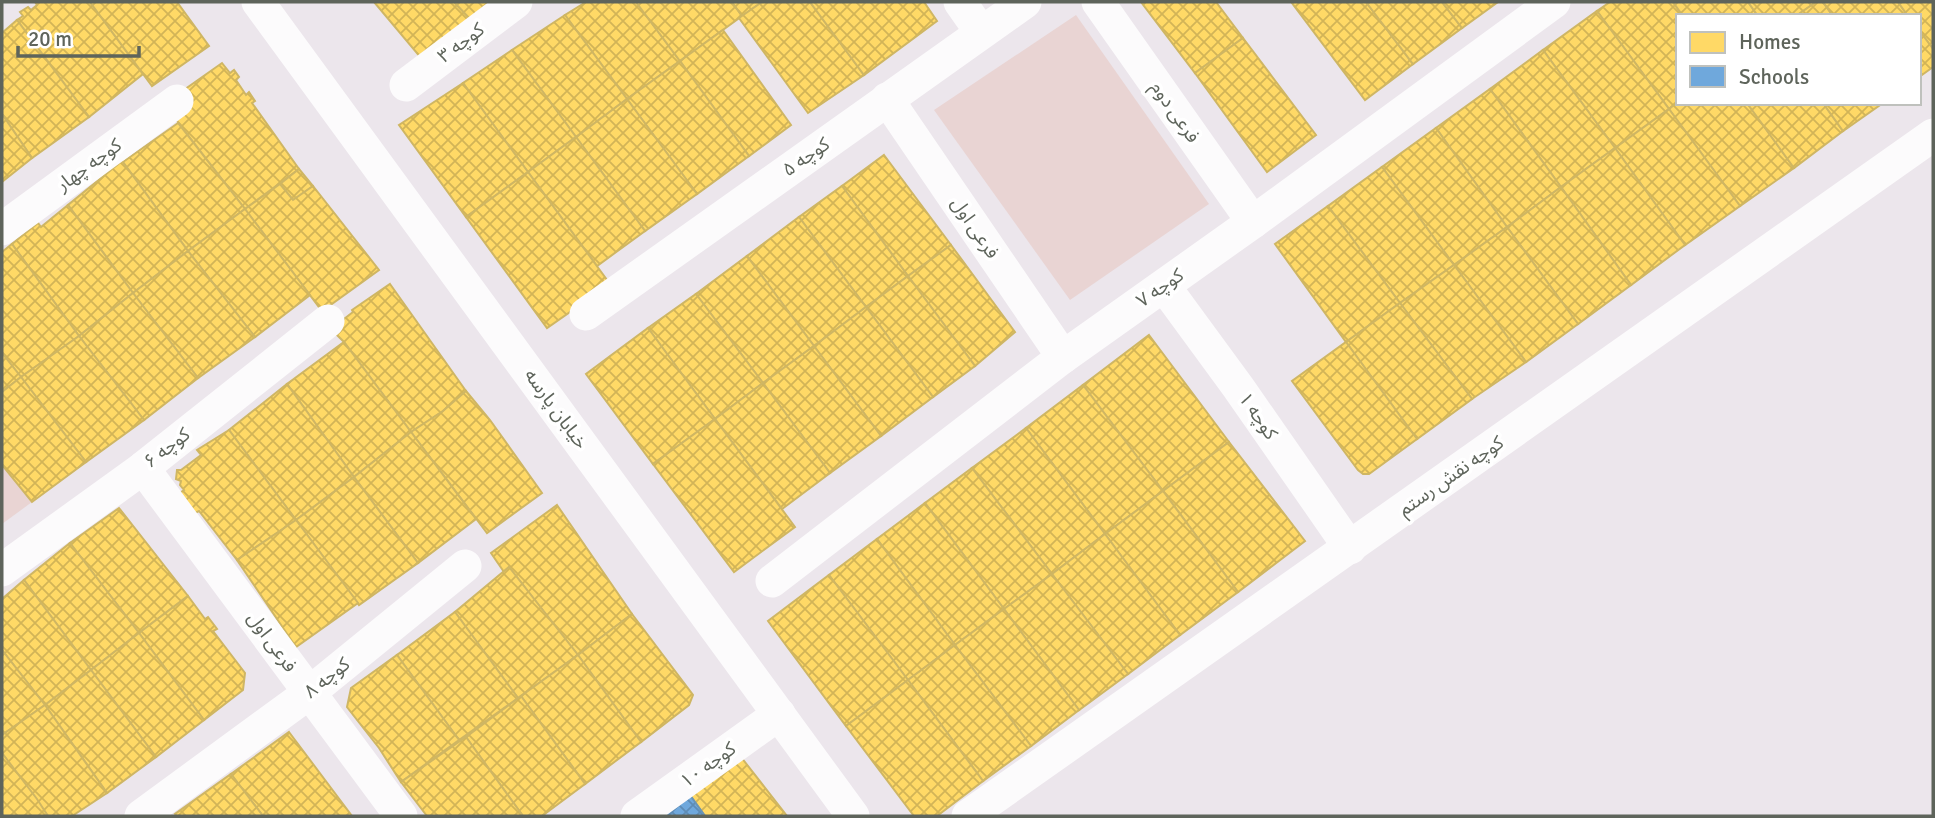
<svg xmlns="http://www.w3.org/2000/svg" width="1935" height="818" font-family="Signika,'Noto Sans Arabic',sans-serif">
<defs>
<pattern id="homes-cross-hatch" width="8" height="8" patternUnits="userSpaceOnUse" patternTransform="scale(1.75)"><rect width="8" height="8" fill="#ffd966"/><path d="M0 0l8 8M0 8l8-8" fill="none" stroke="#d2b457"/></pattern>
<pattern id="schools-cross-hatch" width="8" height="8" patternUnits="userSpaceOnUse" patternTransform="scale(1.75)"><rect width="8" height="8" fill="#6fa8dc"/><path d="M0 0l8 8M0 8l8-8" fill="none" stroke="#5e8cb5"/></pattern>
</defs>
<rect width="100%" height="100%" fill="#ece6ec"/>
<g fill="#e9d4d3">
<polygon points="1076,15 1209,204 1070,300 934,110"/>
<polygon points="2,465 32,502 2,524"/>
</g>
<g fill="url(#homes-cross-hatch)" stroke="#cfb663" stroke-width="2">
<polygon points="35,2 90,2 143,74 89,117 17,20 23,16 20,12 28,7 31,10 37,5"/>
<polygon points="90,2 177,2 209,46 152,86"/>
<polygon points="374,2 454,2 472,21 421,58"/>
<polygon points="454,2 498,2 472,21"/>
<polygon points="586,2 636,2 680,61 627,99 565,15"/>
<polygon points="636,2 732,2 742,16 680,61"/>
<polygon points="732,2 762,2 742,16"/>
<polygon points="762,2 810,2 864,75 808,113 739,18"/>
<polygon points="810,2 924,2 937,21 864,75"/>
<polygon points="1141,2 1216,2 1243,38 1195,73"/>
<polygon points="1294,2 1366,2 1413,64 1365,100 1292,3"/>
<polygon points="1366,2 1442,2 1462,28 1413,64"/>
<polygon points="1442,2 1498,2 1462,28"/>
<polygon points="1610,2 1673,2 1683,16 1678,16 1678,102 1669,109 1597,11"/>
<polygon points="1673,2 1748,2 1758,16 1683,16"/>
<polygon points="1748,2 1816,2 1796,16 1758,16"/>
<polygon points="1816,2 1823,2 1833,16 1796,16"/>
<polygon points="1823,2 1898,2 1908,16 1833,16"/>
<polygon points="1898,2 1933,2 1933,49 1919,30 1919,16 1908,16"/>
<polygon points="1597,11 1669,109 1615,148 1543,50"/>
<polygon points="565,15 627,99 576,137 512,50"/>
<polygon points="17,20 89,117 32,158 2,114 2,33"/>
<polygon points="723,30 791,125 749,156 680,61"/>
<polygon points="1919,30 1933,49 1933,67 1919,77"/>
<polygon points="1243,38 1316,135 1267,172 1195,73"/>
<polygon points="512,50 576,137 528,172 463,83"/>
<polygon points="1543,50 1615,148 1561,187 1490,89"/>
<polygon points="680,61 749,156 697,194 627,99"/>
<polygon points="222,63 230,73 234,70 239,77 236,80 246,95 249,92 255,101 252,103 299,169 245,209 164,104"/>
<polygon points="463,83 528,172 466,217 399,125"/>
<polygon points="1490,89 1561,187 1507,227 1436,128"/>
<polygon points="627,99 697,194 645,231 576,137"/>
<polygon points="1678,102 1747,103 1794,168 1740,206 1669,109"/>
<polygon points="1747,103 1823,103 1843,131 1794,168"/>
<polygon points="1823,103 1883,103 1843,131"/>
<polygon points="1669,109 1740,206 1685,245 1615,148"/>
<polygon points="2,114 32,158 2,182"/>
<polygon points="178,123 245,209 188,251 123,162"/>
<polygon points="1436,128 1507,227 1454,265 1382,167"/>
<polygon points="576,137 645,231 597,266 528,172"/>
<polygon points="1615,148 1685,245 1631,285 1561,187"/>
<polygon points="884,155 951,245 908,276 842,186"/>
<polygon points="122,161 188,251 133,293 68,205"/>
<polygon points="1382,167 1454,265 1400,303 1328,206"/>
<polygon points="299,169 313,186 293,200 280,184"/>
<polygon points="528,172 610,284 547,328 466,217"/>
<polygon points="280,184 293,200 313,186 379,270 322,311 245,209"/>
<polygon points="842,186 908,276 866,307 799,217"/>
<polygon points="1561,187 1631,285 1578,324 1507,227"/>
<polygon points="68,205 133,293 79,336 12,244 38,223 41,227"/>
<polygon points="1328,206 1400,303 1346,342 1275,244"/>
<polygon points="245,209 310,295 255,337 188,251"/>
<polygon points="799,217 866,307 814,346 747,256"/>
<polygon points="1507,227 1578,324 1526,362 1454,265"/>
<polygon points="12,244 79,336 21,377 2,353 2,252"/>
<polygon points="951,245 1015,332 975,366 908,276"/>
<polygon points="188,251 255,337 198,378 133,293"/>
<polygon points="747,256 814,346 763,383 696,294"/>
<polygon points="1454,265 1526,362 1472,399 1400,303"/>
<polygon points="908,276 975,366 933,397 866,307"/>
<polygon points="390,284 466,391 443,411 411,432 344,342 331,329 353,312 352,310"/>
<polygon points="133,293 198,378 144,420 79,336"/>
<polygon points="696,294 763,383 715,419 648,328"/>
<polygon points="1400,303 1472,399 1417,439 1346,342"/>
<polygon points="866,307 933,397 881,436 814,346"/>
<polygon points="648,328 715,419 653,464 586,374"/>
<polygon points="1149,335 1229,442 1163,491 1083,385"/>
<polygon points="79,336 144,420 86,462 21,377"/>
<polygon points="344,342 411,432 354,477 287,384"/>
<polygon points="1346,342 1417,439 1369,474 1363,474 1358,470 1292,381"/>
<polygon points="814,346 881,436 830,473 763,383"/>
<polygon points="2,353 21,377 2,392"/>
<polygon points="21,377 86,462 32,502 2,465 2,392"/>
<polygon points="763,383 830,473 782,509 715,419"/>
<polygon points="287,384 354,477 296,520 229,430"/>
<polygon points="1083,385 1163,491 1105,534 1026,428"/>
<polygon points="466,391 490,420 542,493 487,533 411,432 443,411"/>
<polygon points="715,419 795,527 734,572 653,464"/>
<polygon points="1026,428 1105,534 1052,574 972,468"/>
<polygon points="229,430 296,520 237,560 199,511 195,513 180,493 184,490 180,485 181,481 176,479 177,470 181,470 201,455 197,450"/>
<polygon points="411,432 476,519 418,563 354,477"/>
<polygon points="1229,442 1305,541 1238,592 1163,491"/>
<polygon points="972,468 1052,574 1004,609 925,503"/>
<polygon points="354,477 418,563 359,605 296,520"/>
<polygon points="1163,491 1238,592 1180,635 1105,534"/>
<polygon points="925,503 1004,609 955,645 877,539"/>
<polygon points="557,505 632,614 578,655 509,567 504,572 491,553"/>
<polygon points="119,508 188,596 139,633 70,543"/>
<polygon points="296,520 358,603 296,647 237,560"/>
<polygon points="1105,534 1180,635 1128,674 1052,574"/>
<polygon points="877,539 955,645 908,680 829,575"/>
<polygon points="70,543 139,633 91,670 24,580"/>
<polygon points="509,567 578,655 518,698 455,612"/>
<polygon points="1052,574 1128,674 1079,710 1004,609"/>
<polygon points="829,575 908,680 846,726 768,621"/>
<polygon points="24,580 91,670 45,705 2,650 2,599"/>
<polygon points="188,596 205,619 208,617 217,629 213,631 245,673 243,690 204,720 139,633"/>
<polygon points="1004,609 1079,710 1031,746 955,645"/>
<polygon points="455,612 518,698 459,740 397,655"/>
<polygon points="632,614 693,695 689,705 641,742 578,655"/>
<polygon points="139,633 204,720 156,757 91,670"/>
<polygon points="955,645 1031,746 983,781 908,680"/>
<polygon points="2,650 45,705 2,735"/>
<polygon points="397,655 459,740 401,782 379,748 347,707 351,688"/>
<polygon points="578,655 641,742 585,784 521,696"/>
<polygon points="91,670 156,757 107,793 45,705"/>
<polygon points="908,680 983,781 937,816 914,816 846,726"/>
<polygon points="521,696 585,784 542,816 523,816 466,737"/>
<polygon points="45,705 107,793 72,816 48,816 2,753 2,735"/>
<polygon points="289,732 352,816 263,816 231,774"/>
<polygon points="466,737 507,794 523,816 427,816 401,782"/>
<polygon points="2,753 37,799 48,816 2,816"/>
<polygon points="741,757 787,816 705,816 690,795"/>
<polygon points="231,774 263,816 177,816 175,814"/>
</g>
<polygon fill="url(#schools-cross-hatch)" stroke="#6a94b5" stroke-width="2" points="690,795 705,816 662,816"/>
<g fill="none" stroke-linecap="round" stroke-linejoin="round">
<g stroke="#fcfbfc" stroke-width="33">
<polyline points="258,2 853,816"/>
<polyline points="960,2 981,32"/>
<polyline points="1098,2 1253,222"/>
<polyline points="406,85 516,2"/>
<polyline points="887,99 1063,357"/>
<polyline points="2,229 177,101"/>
<polyline points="1164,286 1238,387 1350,548"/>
<polyline points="586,314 1025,2"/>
<polyline points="143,468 401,816"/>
<polyline points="2,570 143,468 328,321"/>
<polyline points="772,581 1063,357 1253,222 1554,2"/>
<polyline points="141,816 309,693 465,566"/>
<polyline points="637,816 779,714"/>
<polyline points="968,816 1933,135"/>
</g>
</g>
<g text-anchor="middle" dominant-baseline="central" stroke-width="7" stroke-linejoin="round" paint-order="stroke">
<g font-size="19" fill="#5e645b" stroke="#fff">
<text transform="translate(461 43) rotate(-37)">کوچه ۳</text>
<text transform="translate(1175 112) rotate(55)">فرعی دوم</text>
<text transform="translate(806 157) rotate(-35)">کوچه ۵</text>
<text transform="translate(89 165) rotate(-36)">کوچه چهار</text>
<text transform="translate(975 228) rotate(56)">فرعی اول</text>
<text transform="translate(1160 288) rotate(-35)">کوچه ۷</text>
<text transform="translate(556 409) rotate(54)">خیابان پارسه</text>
<text transform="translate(1258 416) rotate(55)">کوچه ۱</text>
<text transform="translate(167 448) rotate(-38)">کوچه ۶</text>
<text transform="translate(1451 476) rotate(-35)">کوچه نقش رستم</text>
<text transform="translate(272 642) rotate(54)">فرعی اول</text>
<text transform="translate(327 678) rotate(-39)">کوچه ۸</text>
<text transform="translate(708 765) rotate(-36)">کوچه ۱۰</text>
</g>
</g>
<rect width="1935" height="818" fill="none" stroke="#5e645b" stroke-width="7"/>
<rect x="1676" y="14" width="245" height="91" fill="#ffffff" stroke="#bfc1bd" stroke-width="2"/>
<rect x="1690" y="32" width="35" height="21" fill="#ffd966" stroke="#bfc1bd" stroke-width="2"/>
<text x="1739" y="49" font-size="21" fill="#5e645b">Homes</text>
<rect x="1690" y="66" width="35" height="21" fill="#6fa8dc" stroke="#bfc1bd" stroke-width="2"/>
<text x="1739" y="84" font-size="21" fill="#5e645b">Schools</text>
<path d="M18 46v10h121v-10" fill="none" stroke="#5e645b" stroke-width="3.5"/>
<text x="28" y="46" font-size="21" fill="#5e645b" stroke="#ffffff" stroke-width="5" paint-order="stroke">20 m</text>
</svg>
